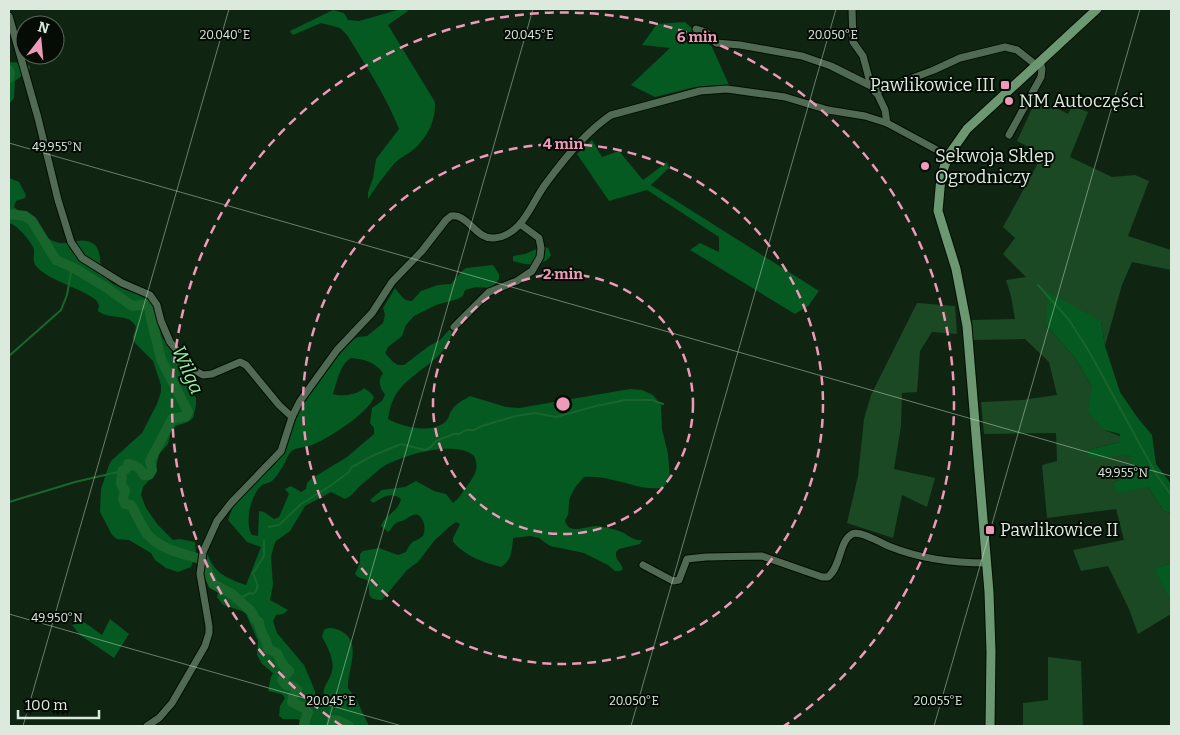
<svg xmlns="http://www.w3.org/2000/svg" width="1180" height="735" font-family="Bitter,serif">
<rect width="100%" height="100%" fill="#0f2512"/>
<g fill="#1a4923">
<polygon points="1037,98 1068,114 1072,106 1088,112 1070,157 1112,177 1135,175 1149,181 1128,236 1171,250 1171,270 1132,262 1122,285 1105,346 1101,321 1046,325 1075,358 1092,387 1104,430 1120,436 1120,442 1087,450 1129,455 1137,472 1113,483 1148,487 1164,511 1171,513 1171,563 1155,569 1171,602 1171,614 1138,634 1129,609 1108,566 1081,571 1073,550 1124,540 1116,509 1047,518 1042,465 1057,461 1056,433 984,434 981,402 1022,400 1057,395 1049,362 1025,339 973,340 972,320 1015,319 1011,296 1006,280 1026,277 1003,254 1015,238 1003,227 1043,154 1017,141"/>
<polygon points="917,303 955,306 957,334 932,332 920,351 917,392 902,393 901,426 894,469 935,478 927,507 902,495 893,538 847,523 858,476 864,419 871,395"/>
<polygon points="1048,657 1081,661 1083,726 1023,726 1023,703 1048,700"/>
</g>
<g fill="#045a20" fill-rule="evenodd">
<path d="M401,9H405L408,11L388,25L435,102C436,121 427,138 413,150C407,155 399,158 394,164C384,175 376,187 368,199V192L373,178L376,159L399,129C386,96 366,66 347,35L340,28L321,23L293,35L290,31L333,10L344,13L348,20L359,21Z"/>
<polygon points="685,22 712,47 729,85 695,87 655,97 631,85 670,48 642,45 657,24"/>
<polygon points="9,62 23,63 30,66 30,69 15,81 14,98 9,104"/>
<polygon points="592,140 602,157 619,151 643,180 667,162 669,168 651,185 819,291 808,306 795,314 690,250 700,243 719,252 719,237 647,190 609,201 577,154"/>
<path d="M9,178L19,182L26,195L25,198L16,201L14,207C27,218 37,215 42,234C67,254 74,234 92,243C104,249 97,268 105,277C116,290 137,291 149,301L153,307L162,337L177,357L179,363L182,378L196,398V405L193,418L188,422L176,426L171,431L168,444L159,454L155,473L143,487L141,495L146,508L158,525L173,540L180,539L195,542L196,554L191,567L178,572L166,568L155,560L151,553L129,540L117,539L112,535L100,512L101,489L109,465L112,460L142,433L157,404L161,392V385L153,361L135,343L133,337L136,327C129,312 111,321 98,311L99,305L96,300C81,288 47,280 36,266C31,260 36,253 33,247C29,239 17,225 9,223Z"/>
<path d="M543,246L548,248L551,255C543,268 526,265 513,261V256L525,254Z"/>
<path d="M493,265L499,274V279L492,288L476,287L465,290L463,296L458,299L436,305L414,316L406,325L402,336L388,347L385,353L393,362L398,365H404L429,346L440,340L449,330L452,331C448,361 409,371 395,396C391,403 389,411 388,419C402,427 434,435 447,420C449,418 449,413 452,410C456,403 464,400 470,396L506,407L519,408L630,389L642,390L653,395L661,405L662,429L668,454L670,478L663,488C636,491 611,474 584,477C577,485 570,493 569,503C568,510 570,513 565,520C568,536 586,526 596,526C606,527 615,529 624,533C630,537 635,541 642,540L640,544L619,549L616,552C615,560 621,562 623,569L620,571H615L608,565L584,553L550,546L539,538L530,536L513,538C512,549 512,561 501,567C482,562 467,557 453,542V538L460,524L456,522L449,527L434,541L418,562L407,570L382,600C363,600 372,591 367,580L358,577L355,574L360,562V554L363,551L379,548L398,555L406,552C413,538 412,544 423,536C425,531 425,526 423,521C417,509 411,517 404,520C401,522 399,521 396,523C392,526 392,529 388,532L381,526C385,515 399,511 401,499C391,491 383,497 373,503L370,500L382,490L405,487L416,481L434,491L446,494L453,503C458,499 461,495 464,490C472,479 481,470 474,456C457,439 398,456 381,468C374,474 367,480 360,486C355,491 352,496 345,499L331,492L305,506L290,531L276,541L274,545L271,557L273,585L270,600L288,610L283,614L276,615L273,621L277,633L304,665L315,691L316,704L320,708C325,702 323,697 324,689C326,683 331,677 332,671C335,660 327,646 322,637L324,630C329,627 334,628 339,630C364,641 347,669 348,688L356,699L369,726H299L302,723L298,719H283L279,716L280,706L285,698L282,694L268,691L271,677L273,673L262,664L257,655L258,641L246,614L242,611L223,605L217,597L218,593C216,589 212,588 210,584C203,575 204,563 207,553C214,573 226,578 246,585L261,547L247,542L228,520L234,503L254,481L269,470L277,462L283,452L301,407L318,379L323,372L354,339L358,337L367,336L383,323L385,315L383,308L395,288C400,294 404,302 412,301L421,291L438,285L451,284L462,271L466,268ZM351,358C364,359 375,362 383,373C377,382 380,387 385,395L382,401L372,408L370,423L374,428V434L347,457L311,479L307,483L306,489L301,492L291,486L285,489L289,494L279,517L274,519L264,512L259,511L258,536L252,535C244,524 251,494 261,486C265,483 269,483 272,481C275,478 279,473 281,469C286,463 287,454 293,450C299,447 306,447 312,445C326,440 370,412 374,397L372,394L364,388C358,395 340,397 333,394C337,382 340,364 351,358Z"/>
<polygon points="1048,292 1101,321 1105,346 1120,392 1137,417 1152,435 1156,464 1171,484 1171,513 1164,511 1148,487 1117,493 1113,483 1136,472 1129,455 1089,458 1087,450 1120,442 1120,434 1104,430 1088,412 1092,387 1075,358 1046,325"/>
<polygon points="1171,563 1171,602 1154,569"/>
<polygon points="110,619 129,634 114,658 80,635 72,625 84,622 102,635"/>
</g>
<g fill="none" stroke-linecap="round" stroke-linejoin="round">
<g stroke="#19662c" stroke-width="2">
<polyline points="1038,285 1069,320 1090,353 1156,474 1171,495"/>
<polyline points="9,356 61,310 67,295 72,266"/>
<polyline points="9,502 75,482 122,471"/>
<polyline points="269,527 279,525 301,504 330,486 349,472 352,467 372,456 401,444 425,450 431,447 436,441 454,434 459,434 466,430 474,430 482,426 516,416 535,413 556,417 596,406 625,400 652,400 663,404"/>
<path d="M235,596L242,597L250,593L253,594C261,588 256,581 253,573L264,556V540"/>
</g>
<g stroke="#19662c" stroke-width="10">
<polyline points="9,70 10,73 9,78"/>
<path d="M9,214L25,216L32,221L56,260L74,268L107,288L132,306L149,304L150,314L161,359L188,412L186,416L172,419L150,461L152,470L149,475H144C140,468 136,465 128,464L127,468L122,471L121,484L125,491L123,498L125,504L131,505C136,513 143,530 148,535C161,549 180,553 197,558"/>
<path d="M204,563L213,584L232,594L251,611L255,619L259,622C260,637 268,638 268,649L277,653L282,664L289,671L282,680L286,685L294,687L297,690L293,696L292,702L304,708L308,712L304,724L305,726"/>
<polyline points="331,726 332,720 339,721 349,726"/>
</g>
<g stroke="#000e01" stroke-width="9">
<g id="minor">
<polyline points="852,9 853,42 863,56 871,86"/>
<polyline points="9,16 38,118 58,200 71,242 82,258 122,283 150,295 157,305 161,321 170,342 194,370 203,375 212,374 240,362 246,365 279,405 292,417"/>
<polyline points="696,29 706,32 716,43 740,45 802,56 831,66 871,86 878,95 885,110 887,123"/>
<polyline points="875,92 934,70 960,58 1005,47 1017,50 1036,65"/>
<polyline points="1009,135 1041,77 1042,69 1040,62"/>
<polyline points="454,327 489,292 517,281 532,271 540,257 541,248 539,238 520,224"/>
<path d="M643,565L673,581L679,580L687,559L706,557L762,556L822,577H828C841,567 839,541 852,534C860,530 883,544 891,547C921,559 955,563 987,563"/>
<path d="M147,726L159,718L172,703L205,646L209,633V626L200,574L203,552L217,521L231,503L281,451L292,417L300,401L337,350L372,313L392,282L422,251L446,220L451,216C468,213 476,240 494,238C524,235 531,202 547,182C564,159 587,131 611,115L700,91L727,89L785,97L828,110L865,116L887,123L948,156"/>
</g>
</g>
<g stroke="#000e01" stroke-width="11">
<polyline id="major" points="990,726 991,652 989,592 967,326 956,269 938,211 941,177 948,156 967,129 1097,9"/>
</g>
<use href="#minor" stroke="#516a54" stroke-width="7"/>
<use href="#major" stroke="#6c9871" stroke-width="9"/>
</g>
<path fill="none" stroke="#dceadd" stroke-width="1" stroke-opacity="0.45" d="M9,143L1171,476M9,614L402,726M23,726L229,9M327,726L533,9M631,726L836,9M934,726L1140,9"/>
<g fill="none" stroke="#ef9ab8" stroke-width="2.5" stroke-dasharray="9 6">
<circle cx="563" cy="404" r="130"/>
<circle cx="563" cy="404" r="260"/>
<path d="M342 726A391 391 0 1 1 784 726"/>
</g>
<g fill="#ef9ab8" stroke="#040c05" stroke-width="2">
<rect x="1000" y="80" width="10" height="10" rx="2.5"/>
<circle cx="1009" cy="101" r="5"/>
<circle cx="925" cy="166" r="5"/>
<rect x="985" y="525" width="10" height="10" rx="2.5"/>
</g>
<g text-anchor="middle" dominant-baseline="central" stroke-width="4" stroke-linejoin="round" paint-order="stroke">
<g font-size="18" fill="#dceadd" stroke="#040c05" text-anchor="start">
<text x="995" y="85" text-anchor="end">Pawlikowice III</text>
<text x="1019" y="101">NM Autoczęści</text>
<text x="935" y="156">Sekwoja Sklep<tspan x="935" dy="21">Ogrodniczy</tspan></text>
<text x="1000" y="530">Pawlikowice II</text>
</g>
<g font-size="19" font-style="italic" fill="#95f6a3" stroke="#040c05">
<text transform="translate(188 370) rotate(66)">Wilga</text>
</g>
</g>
<g font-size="12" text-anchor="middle" fill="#dceadd" stroke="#040c05" stroke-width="4" stroke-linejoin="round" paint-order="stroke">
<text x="225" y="39">20.040°E</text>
<text x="529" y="39">20.045°E</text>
<text x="833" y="39">20.050°E</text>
<text x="57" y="151">49.955°N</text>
<text x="1123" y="477">49.955°N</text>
<text x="57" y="622">49.950°N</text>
<text x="331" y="705">20.045°E</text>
<text x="634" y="705">20.050°E</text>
<text x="938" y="705">20.055°E</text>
</g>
<circle cx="563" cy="404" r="8" fill="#ef9ab8" stroke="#040c05" stroke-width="2.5"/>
<g font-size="15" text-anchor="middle" font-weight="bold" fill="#ef9ab8" stroke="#040c05" stroke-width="4" stroke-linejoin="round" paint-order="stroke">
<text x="697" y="42">6 min</text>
<text x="563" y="149">4 min</text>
<text x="563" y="279">2 min</text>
</g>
<rect width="1180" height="735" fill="none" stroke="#dceadd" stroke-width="20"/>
<g transform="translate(40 40) rotate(16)"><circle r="24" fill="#040c05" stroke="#5a655b"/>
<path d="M0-4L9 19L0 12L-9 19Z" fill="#ef9ab8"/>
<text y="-8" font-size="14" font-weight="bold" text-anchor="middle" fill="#dceadd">N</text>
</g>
<path d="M18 710v8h81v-8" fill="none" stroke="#dceadd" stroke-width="2.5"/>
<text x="25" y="710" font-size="15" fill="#dceadd" stroke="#040c05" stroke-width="4" paint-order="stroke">100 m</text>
</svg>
